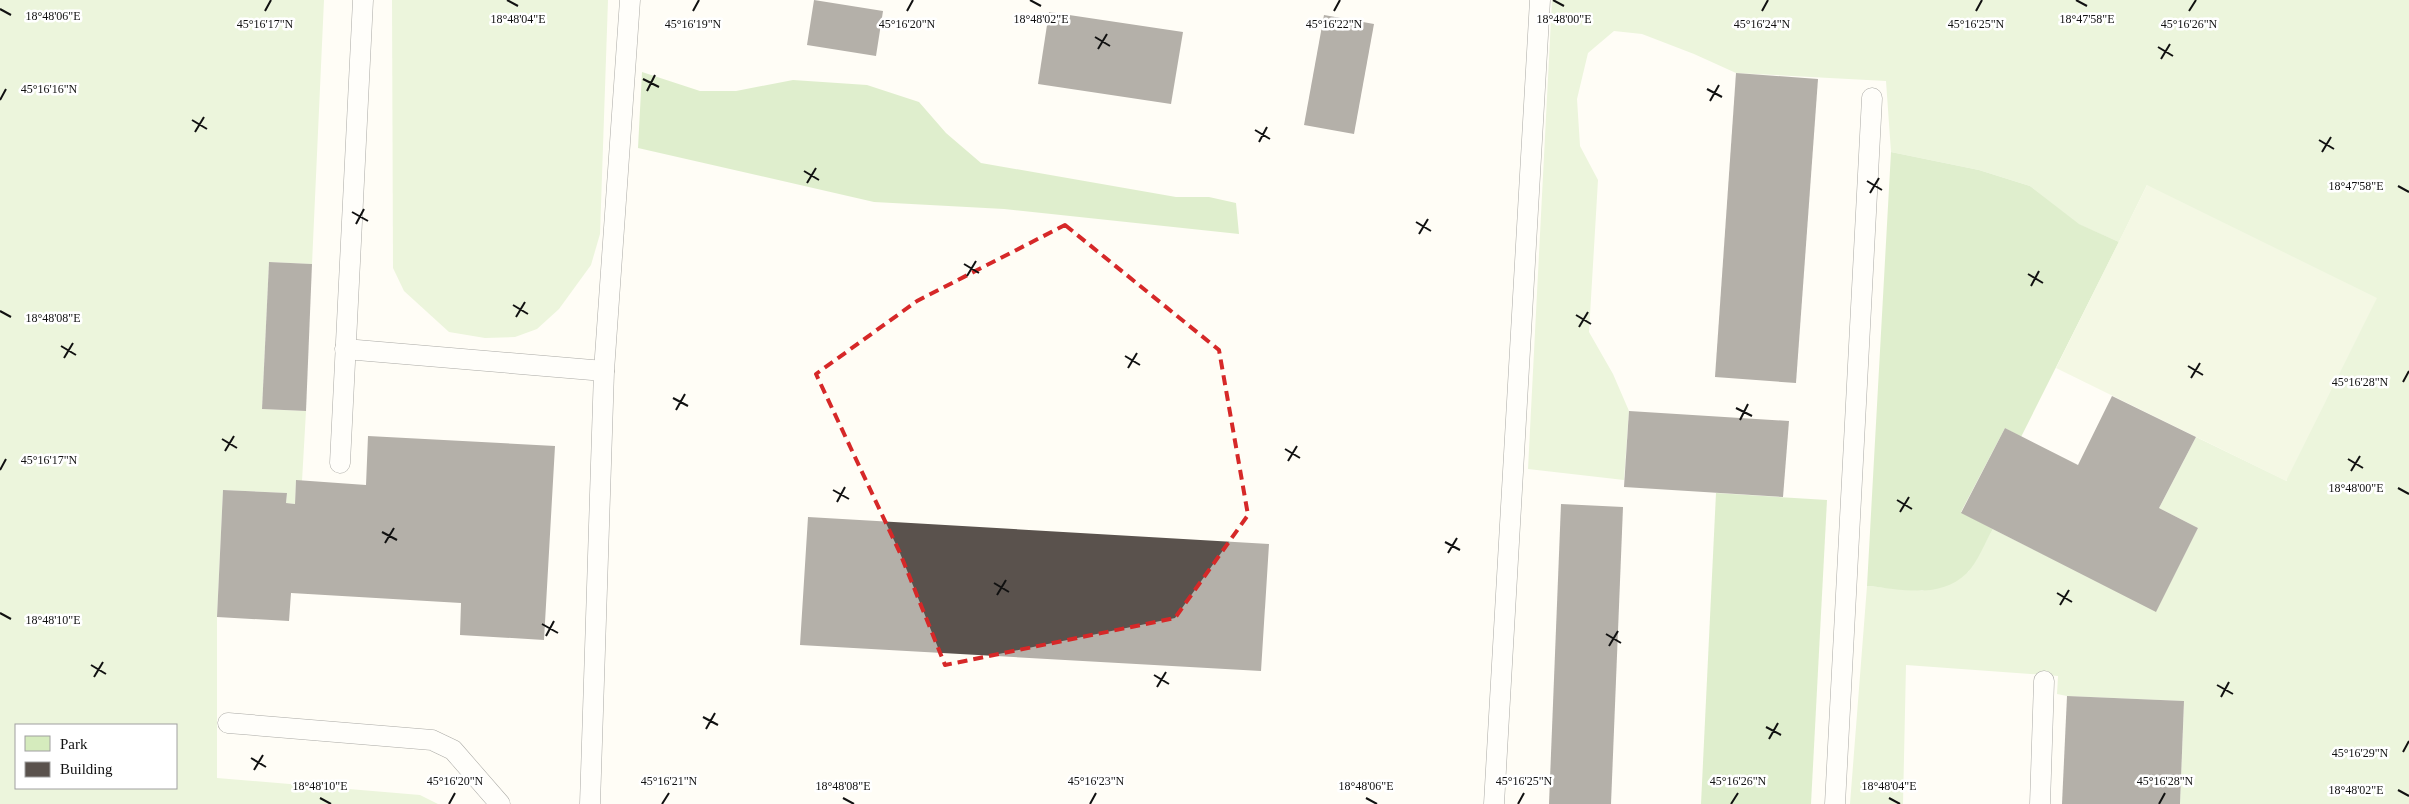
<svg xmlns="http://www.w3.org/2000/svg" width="2409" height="804" font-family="Georgia,serif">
<rect width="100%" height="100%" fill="#fffdf5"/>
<g fill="#d5ebbd" fill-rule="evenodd">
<path d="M0,0H324L312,264L269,262L262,409L306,411L302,481H296L295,504L286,503L287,493L223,490L217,617V778L420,795L438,804H0ZM16,725H176V788H16Z"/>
<polygon points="392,0 608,0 600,234 591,265 559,309 537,329 515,337 485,338 449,332 404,291 393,268"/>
<polygon points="1552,0 2409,0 2409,804 2180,804 2184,701 2067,696 2057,694 2058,676 1906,665 1903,804 1850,804 1867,586 1922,591 1968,572 1993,529 2156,611 2198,528 2159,508 2196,437 2287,481 2147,185 2119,242 2078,224 2030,186 1979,170 1891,152 1886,81 1736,73 1694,54 1642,34 1614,31 1588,53 1577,99 1580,146 1598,180 1589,332 1613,374 1629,411 1624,480 1528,469"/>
</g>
<g fill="#b9dc9c">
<polygon points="642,72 700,91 736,91 793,80 867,85 919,102 946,133 981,163 1176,197 1209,197 1236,203 1239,234 1004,209 874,202 638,148"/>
<path d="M1891,152L1979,170L2030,186L2079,224L2119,242L2021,437L2005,428L1961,512L1993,529C1985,542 1978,562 1967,573C1939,600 1902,589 1867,586Z"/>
<polygon points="1716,493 1827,500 1811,804 1701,804"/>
</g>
<polygon fill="#e6f2cf" points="2147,185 2377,298 2286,481 2056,368"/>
<g fill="#5a524d">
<polygon points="814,0 883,11 876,56 807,45"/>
<polygon points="1049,12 1183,32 1171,104 1038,84"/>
<polygon points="1324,15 1374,24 1354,134 1304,125"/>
<polygon points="1736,73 1818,79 1796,383 1715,377"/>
<polygon points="269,262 312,264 306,411 262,409"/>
<polygon points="2112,396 2196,437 2159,508 2198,528 2156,612 1961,513 2005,428 2078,465"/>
<polygon points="1629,411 1789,421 1783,497 1624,487"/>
<polygon points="368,436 555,446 544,640 460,635 461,603 291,593 289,621 217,617 223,490 287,493 286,503 295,504 296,480 366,485"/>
<polygon points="1561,504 1623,507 1611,804 1549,804"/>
<polygon points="808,517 1269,544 1261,671 800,645"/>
<polygon points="2067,696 2184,701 2180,804 2062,804"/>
</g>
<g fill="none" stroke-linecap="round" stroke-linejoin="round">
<g stroke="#444" stroke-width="21">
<g id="service">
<polyline points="345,349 604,371"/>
<polyline points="340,463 363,0"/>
<polyline points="228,723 432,740 453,750 500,804"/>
<polyline points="590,804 604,371 630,0"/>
<polyline points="1494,804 1540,0"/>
<polyline points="1835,804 1872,98"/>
<polyline points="2040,804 2044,681"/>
</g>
</g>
<use href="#service" stroke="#fff" stroke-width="20"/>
</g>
<path d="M0 0H2409V804H0ZM1065,225L1219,350L1248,515L1175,618L945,665L900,553L816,374L917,301Z" fill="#fffdf5" fill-opacity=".55" fill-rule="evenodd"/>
<path fill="none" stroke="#d62828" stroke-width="4" stroke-dasharray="10 6" stroke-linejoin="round" d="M1065,225L1219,350L1248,515L1175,618L945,665L900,553L816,374L917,301Z"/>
<path fill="none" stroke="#111" stroke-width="2" d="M507,0L518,6M1030,0L1041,6M1553,0L1564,6M2076,0L2087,6M0,9L11,15M265,11L271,0M693,11L699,0M907,11L913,0M1334,11L1340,0M1762,11L1768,0M1976,11L1982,0M2189,11L2196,0M1095,37L1110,46M2158,47L2173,56M1098,49L1107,34M2161,59L2170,44M643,79L659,87M1707,89L1722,97M647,91L655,75M0,100L6,89M1710,101L1719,85M192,120L207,129M1255,130L1270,139M195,132L204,117M2319,140L2334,149M1259,142L1267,127M2322,152L2331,137M804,171L819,180M1867,181L1882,190M807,183L816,168M2398,186L2409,192M1870,193L1879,178M352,212L368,221M1416,222L1431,231M356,224L364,209M1419,234L1428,219M964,264L979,273M2028,274L2043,283M967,276L976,261M2031,286L2039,271M513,305L528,314M0,311L11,317M1576,315L1591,324M516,317L525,302M1579,327L1588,312M61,346L76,355M1125,356L1140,365M64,358L73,343M2188,366L2203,375M1128,368L1137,353M2191,378L2200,363M2403,382L2409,371M673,398L688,406M1736,408L1752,416M676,410L685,394M1740,420L1748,404M222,439L237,448M1285,449L1300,458M225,451L234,436M2348,459L2363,468M1288,461L1297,446M0,470L6,459M2351,471L2360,456M2398,488L2409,494M833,490L849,499M1897,500L1912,509M837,502L845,487M1900,512L1909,497M382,532L397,540M1445,542L1460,550M385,543L394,528M1448,553L1457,538M994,583L1009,592M2057,593L2072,602M997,595L1006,580M2060,605L2069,590M0,613L11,619M542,624L558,633M1606,634L1621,643M546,636L554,621M1609,646L1618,631M91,665L106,674M1154,675L1169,684M94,677L103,662M2217,685L2233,694M1157,687L1166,672M2221,697L2229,682M703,717L718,725M1766,727L1781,735M706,729L715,713M1769,739L1778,723M2403,752L2409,741M251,758L266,767M254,770L263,755M2398,790L2409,796M320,798L331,804M843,798L854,804M1366,798L1377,804M1889,798L1900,804M449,804L455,793M662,804L669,793M1090,804L1096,793M1518,804L1524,793M1731,804L1738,793M2159,804L2165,793"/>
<g font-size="12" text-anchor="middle" fill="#111" stroke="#fff" stroke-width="5" stroke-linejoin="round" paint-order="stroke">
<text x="53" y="20">18°48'06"E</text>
<text x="1041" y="23">18°48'02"E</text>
<text x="1564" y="23">18°48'00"E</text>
<text x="518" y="23">18°48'04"E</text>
<text x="2087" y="23">18°47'58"E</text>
<text x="265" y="28">45°16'17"N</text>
<text x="693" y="28">45°16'19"N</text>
<text x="907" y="28">45°16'20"N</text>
<text x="1334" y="28">45°16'22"N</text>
<text x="1762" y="28">45°16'24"N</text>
<text x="1976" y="28">45°16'25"N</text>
<text x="2189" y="28">45°16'26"N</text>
<text x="49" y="93">45°16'16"N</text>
<text x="2356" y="190">18°47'58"E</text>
<text x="53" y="322">18°48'08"E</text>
<text x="2360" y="386">45°16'28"N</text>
<text x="49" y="464">45°16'17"N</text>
<text x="2356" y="492">18°48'00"E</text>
<text x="53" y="624">18°48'10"E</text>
<text x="2360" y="757">45°16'29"N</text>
<text x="455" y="785">45°16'20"N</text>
<text x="669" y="785">45°16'21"N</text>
<text x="1096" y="785">45°16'23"N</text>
<text x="1524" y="785">45°16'25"N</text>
<text x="1738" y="785">45°16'26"N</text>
<text x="2165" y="785">45°16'28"N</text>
<text x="320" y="790">18°48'10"E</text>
<text x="843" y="790">18°48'08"E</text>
<text x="1366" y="790">18°48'06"E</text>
<text x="1889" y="790">18°48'04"E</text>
<text x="2356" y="794">18°48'02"E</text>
</g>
<rect x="15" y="724" width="162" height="65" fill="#ffffff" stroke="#a0a0a0"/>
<rect x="25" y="736" width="25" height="15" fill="#d5ebbd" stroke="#a0a0a0"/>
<text x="60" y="749" font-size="15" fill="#111111">Park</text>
<rect x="25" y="762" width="25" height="15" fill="#5a524d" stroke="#a0a0a0"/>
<text x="60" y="774" font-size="15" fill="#111111">Building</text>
</svg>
